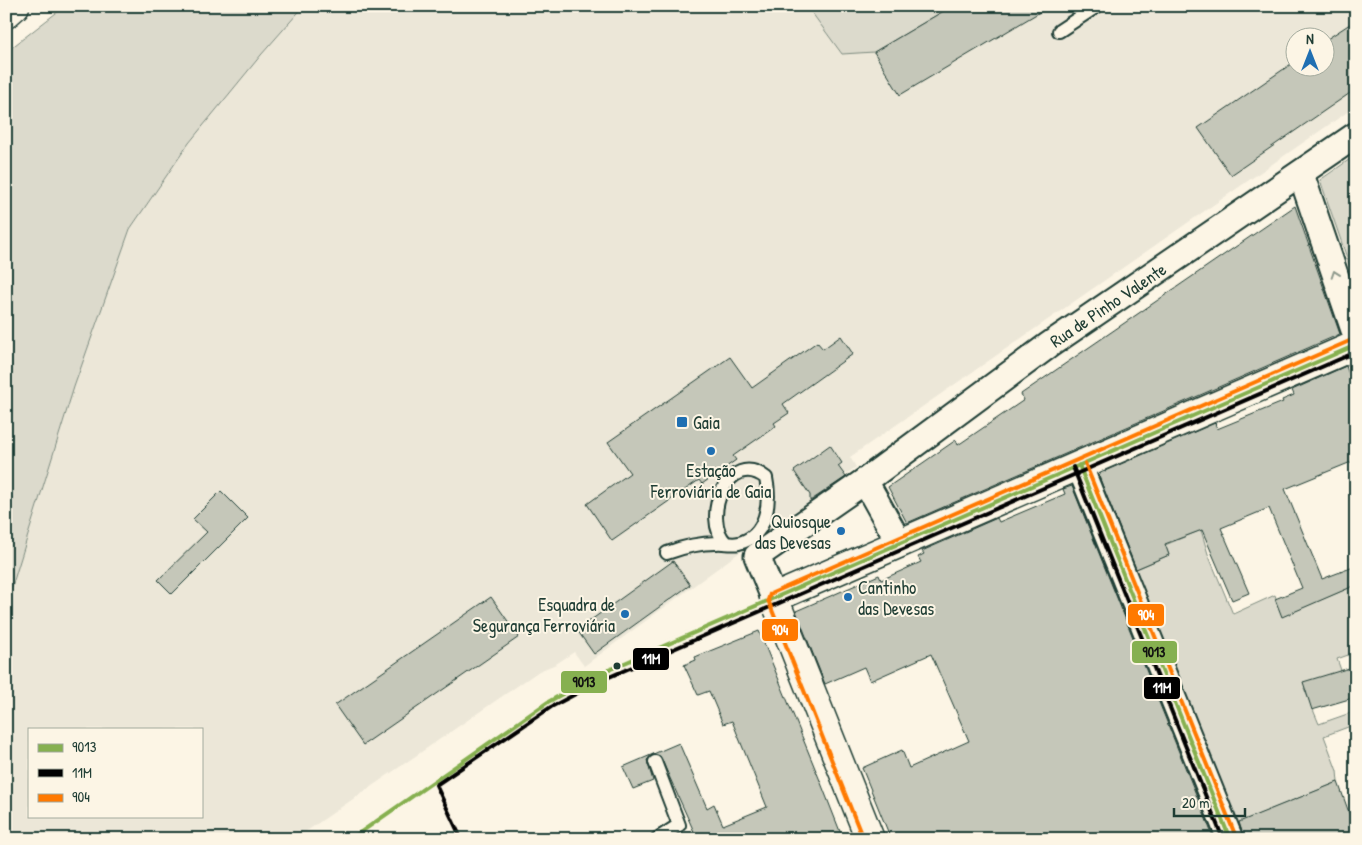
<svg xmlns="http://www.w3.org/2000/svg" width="1362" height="845" font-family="'Patrick Hand',sans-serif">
<rect width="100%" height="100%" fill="#fcf5e5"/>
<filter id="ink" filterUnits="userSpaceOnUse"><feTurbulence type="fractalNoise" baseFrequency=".02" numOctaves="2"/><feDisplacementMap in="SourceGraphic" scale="10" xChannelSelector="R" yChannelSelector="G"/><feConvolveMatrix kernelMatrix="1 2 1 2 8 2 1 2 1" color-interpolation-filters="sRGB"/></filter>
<g filter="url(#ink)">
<path fill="#ece7d8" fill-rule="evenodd" d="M304,6H807L842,54L875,51L952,6H1356V106L850,457L856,467L584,666L574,652L556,664L539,671L295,839H6V606L74,387L130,229L189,143L261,55ZM1294,38H1324V68H1294ZM29,729H201V816H29Z"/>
<g fill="#dcdacc" stroke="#7e8c80">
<polygon points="65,6 304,6 261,55 189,143 130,229 74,387 6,606 6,52"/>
<polygon points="807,6 952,6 874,52 842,54"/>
<polygon points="1356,155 1356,281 1355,281 1320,180"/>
<polygon points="1201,530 1208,554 1233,614 1275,595 1282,616 1356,585 1356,665 1351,654 1337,659 1342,673 1304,688 1319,724 1356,711 1356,724 1324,736 1337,771 1338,782 1238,823 1134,570 1169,555 1165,545"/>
</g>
<g fill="#c5c7b9" stroke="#1f3d34">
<polygon points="952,6 1050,6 900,95 874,52"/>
<polygon points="1356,20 1356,89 1231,175 1198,128 1294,62 1294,68 1324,68 1324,41"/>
<polygon points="1295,206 1340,334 907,523 888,487 956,440 958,445 1024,400 1021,394"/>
<polygon points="841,336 853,354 783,404 789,413 774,423 776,426 733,456 736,460 702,484 699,480 612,541 587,504 630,473 608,442 730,357 752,388 817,342 823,349"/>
<polygon points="1346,366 1356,394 1356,460 1285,489 1322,579 1356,566 1356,585 1282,617 1275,599 1302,588 1269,508 1221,528 1249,593 1232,600 1202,530 1165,544 1169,555 1136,569 1098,474 1215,423 1217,429 1283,402 1282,400 1294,395 1292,390"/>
<polygon points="830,445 842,463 838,466 846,477 810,501 810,495 794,471"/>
<polygon points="1072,486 1214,839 891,839 862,768 902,750 909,768 969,741 931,654 870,681 864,667 825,684 796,611 879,575 881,580 921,562 918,557 924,554 922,551 997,518 999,522 1065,494 1063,489"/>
<polygon points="221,491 248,518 172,594 158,580 207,532 193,519"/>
<polygon points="673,561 690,585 594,654 577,630"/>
<polygon points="491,597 519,637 363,745 335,705"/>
<polygon points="759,631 821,783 843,839 691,839 696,836 660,756 653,754 647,760 653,781 633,789 623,767 679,743 707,808 714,804 723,825 767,807 732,721 723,724 709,691 698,695 684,665 696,660 695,657"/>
<polygon points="1356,666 1356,697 1312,710 1303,682"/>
<polygon points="1338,782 1356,832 1340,839 1244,839 1239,822"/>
</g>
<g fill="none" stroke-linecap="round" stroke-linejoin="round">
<g stroke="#1f3d34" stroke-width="16">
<g id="service">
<polyline points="1059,31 1097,6"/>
<path d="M667,553C683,547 698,543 716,543C723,542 732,545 739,543C767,536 771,502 766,478C729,448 700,518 726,543"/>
<polyline points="655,762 679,825 657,839"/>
</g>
</g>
<g stroke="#1f3d34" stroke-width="29">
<g id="minor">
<polyline points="1301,174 1356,336"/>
<polyline points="1079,465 1230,839"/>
<polyline points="865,481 1049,345 1356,135"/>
<polyline points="774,598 757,556 865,481 900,544"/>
</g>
</g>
<g stroke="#1f3d34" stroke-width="31">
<g id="secondary">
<polyline points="6,14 15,6"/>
<polyline points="870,839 774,598 1356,345"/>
</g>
</g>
<use href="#service" stroke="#fcf5e5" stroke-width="12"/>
<use href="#minor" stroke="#fcf5e5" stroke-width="25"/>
<use href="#secondary" stroke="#fcf5e5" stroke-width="28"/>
<g stroke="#fcf5e5" stroke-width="8">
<g id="bus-1">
<polyline points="1079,465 1230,839"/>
<polyline points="351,839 548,702 597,675 1356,345"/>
</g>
</g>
<g stroke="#fcf5e5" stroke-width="8">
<g id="bus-2">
<polyline points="1073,467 1223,839"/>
<polyline points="460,836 436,785 551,707 600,681 1356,352"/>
</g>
</g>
<g stroke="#fcf5e5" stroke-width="8">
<g id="bus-3">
<polyline points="1085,463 1236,837"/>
<polyline points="863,839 768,600 770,594 1354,339"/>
</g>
</g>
<use href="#bus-1" stroke="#86b050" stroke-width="4"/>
<use href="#bus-2" stroke="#000" stroke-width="4"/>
<use href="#bus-3" stroke="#ff7900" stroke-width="4"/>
</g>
<defs><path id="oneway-chevron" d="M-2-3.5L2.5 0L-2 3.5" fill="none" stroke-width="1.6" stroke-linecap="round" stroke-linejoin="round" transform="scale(1.25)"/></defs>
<use stroke="#8e998c" href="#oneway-chevron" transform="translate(1335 274) rotate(-109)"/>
</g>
<g fill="#1f6fb2" stroke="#fcf5e5" stroke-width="2">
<rect x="676" y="416" width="12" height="12" rx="2.5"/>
<circle cx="711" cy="451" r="5"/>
<circle cx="841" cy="531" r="5"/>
<circle cx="848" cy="597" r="5"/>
<circle cx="625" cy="614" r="5"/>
</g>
<circle fill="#1f3d34" stroke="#fcf5e5" stroke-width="2" cx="617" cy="666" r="4.5"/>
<g text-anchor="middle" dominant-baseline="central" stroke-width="4" stroke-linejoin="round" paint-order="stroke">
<g font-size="18" fill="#1f3d34" stroke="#fcf5e5">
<text transform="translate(1108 305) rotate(-34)">Rua de Pinho Valente</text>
</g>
<g font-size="18" fill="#1f3d34" stroke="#fcf5e5" text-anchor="start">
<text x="693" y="422">Gaia</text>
<text x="711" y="470" text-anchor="middle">Estação<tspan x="711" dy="21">Ferroviária de Gaia</tspan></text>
<text x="831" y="521" text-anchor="end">Quiosque<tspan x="831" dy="21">das Devesas</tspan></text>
<text x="858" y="587">Cantinho<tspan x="858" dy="21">das Devesas</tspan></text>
<text x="615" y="604" text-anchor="end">Esquadra de<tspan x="615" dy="21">Segurança Ferroviária</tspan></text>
</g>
</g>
<g stroke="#fcf5e5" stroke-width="2">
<rect x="1127" y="603" width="38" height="24" rx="5" fill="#ff7900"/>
<rect x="761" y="618" width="38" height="24" rx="5" fill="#ff7900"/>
<rect x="1131" y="640" width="47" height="24" rx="5" fill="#86b050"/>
<rect x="632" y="647" width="38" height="24" rx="5" fill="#000"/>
<rect x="560" y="670" width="48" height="24" rx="5" fill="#86b050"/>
<rect x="1143" y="676" width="38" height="24" rx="5" fill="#000"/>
</g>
<g font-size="14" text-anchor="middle" font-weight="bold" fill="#fff">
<text x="1146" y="620">904</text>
<text x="780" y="635">904</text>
<text x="651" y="664">11M</text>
<text x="1162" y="693">11M</text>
</g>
<g font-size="14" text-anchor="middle" font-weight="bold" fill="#111">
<text x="1154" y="657">9013</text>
<text x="584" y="687">9013</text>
</g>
<rect width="1362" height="845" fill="none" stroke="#fcf5e5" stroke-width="25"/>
<rect x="12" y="12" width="1337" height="820" fill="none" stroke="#1f3d34" stroke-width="2" filter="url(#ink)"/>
<rect x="28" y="728" width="175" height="90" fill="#fcf5e5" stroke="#a4ab9e"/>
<rect x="38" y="744" width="25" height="8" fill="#86b050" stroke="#a4ab9e"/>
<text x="72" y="752" font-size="15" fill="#1f3d34">9013</text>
<rect x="38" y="769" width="25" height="8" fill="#000000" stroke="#a4ab9e"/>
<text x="72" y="778" font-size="15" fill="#1f3d34">11M</text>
<rect x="38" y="794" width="25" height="8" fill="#ff7900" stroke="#a4ab9e"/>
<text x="72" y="802" font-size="15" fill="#1f3d34">904</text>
<g transform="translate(1310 52)"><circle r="24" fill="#fcf5e5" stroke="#a4ab9e"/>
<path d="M0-4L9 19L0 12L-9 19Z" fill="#1f6fb2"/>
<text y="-8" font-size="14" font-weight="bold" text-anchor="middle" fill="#1f3d34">N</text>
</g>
<path d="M1174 808v8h71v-8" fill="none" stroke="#1f3d34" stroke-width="2.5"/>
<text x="1182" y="808" font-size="15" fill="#1f3d34" stroke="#fcf5e5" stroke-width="4" paint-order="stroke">20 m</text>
</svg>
